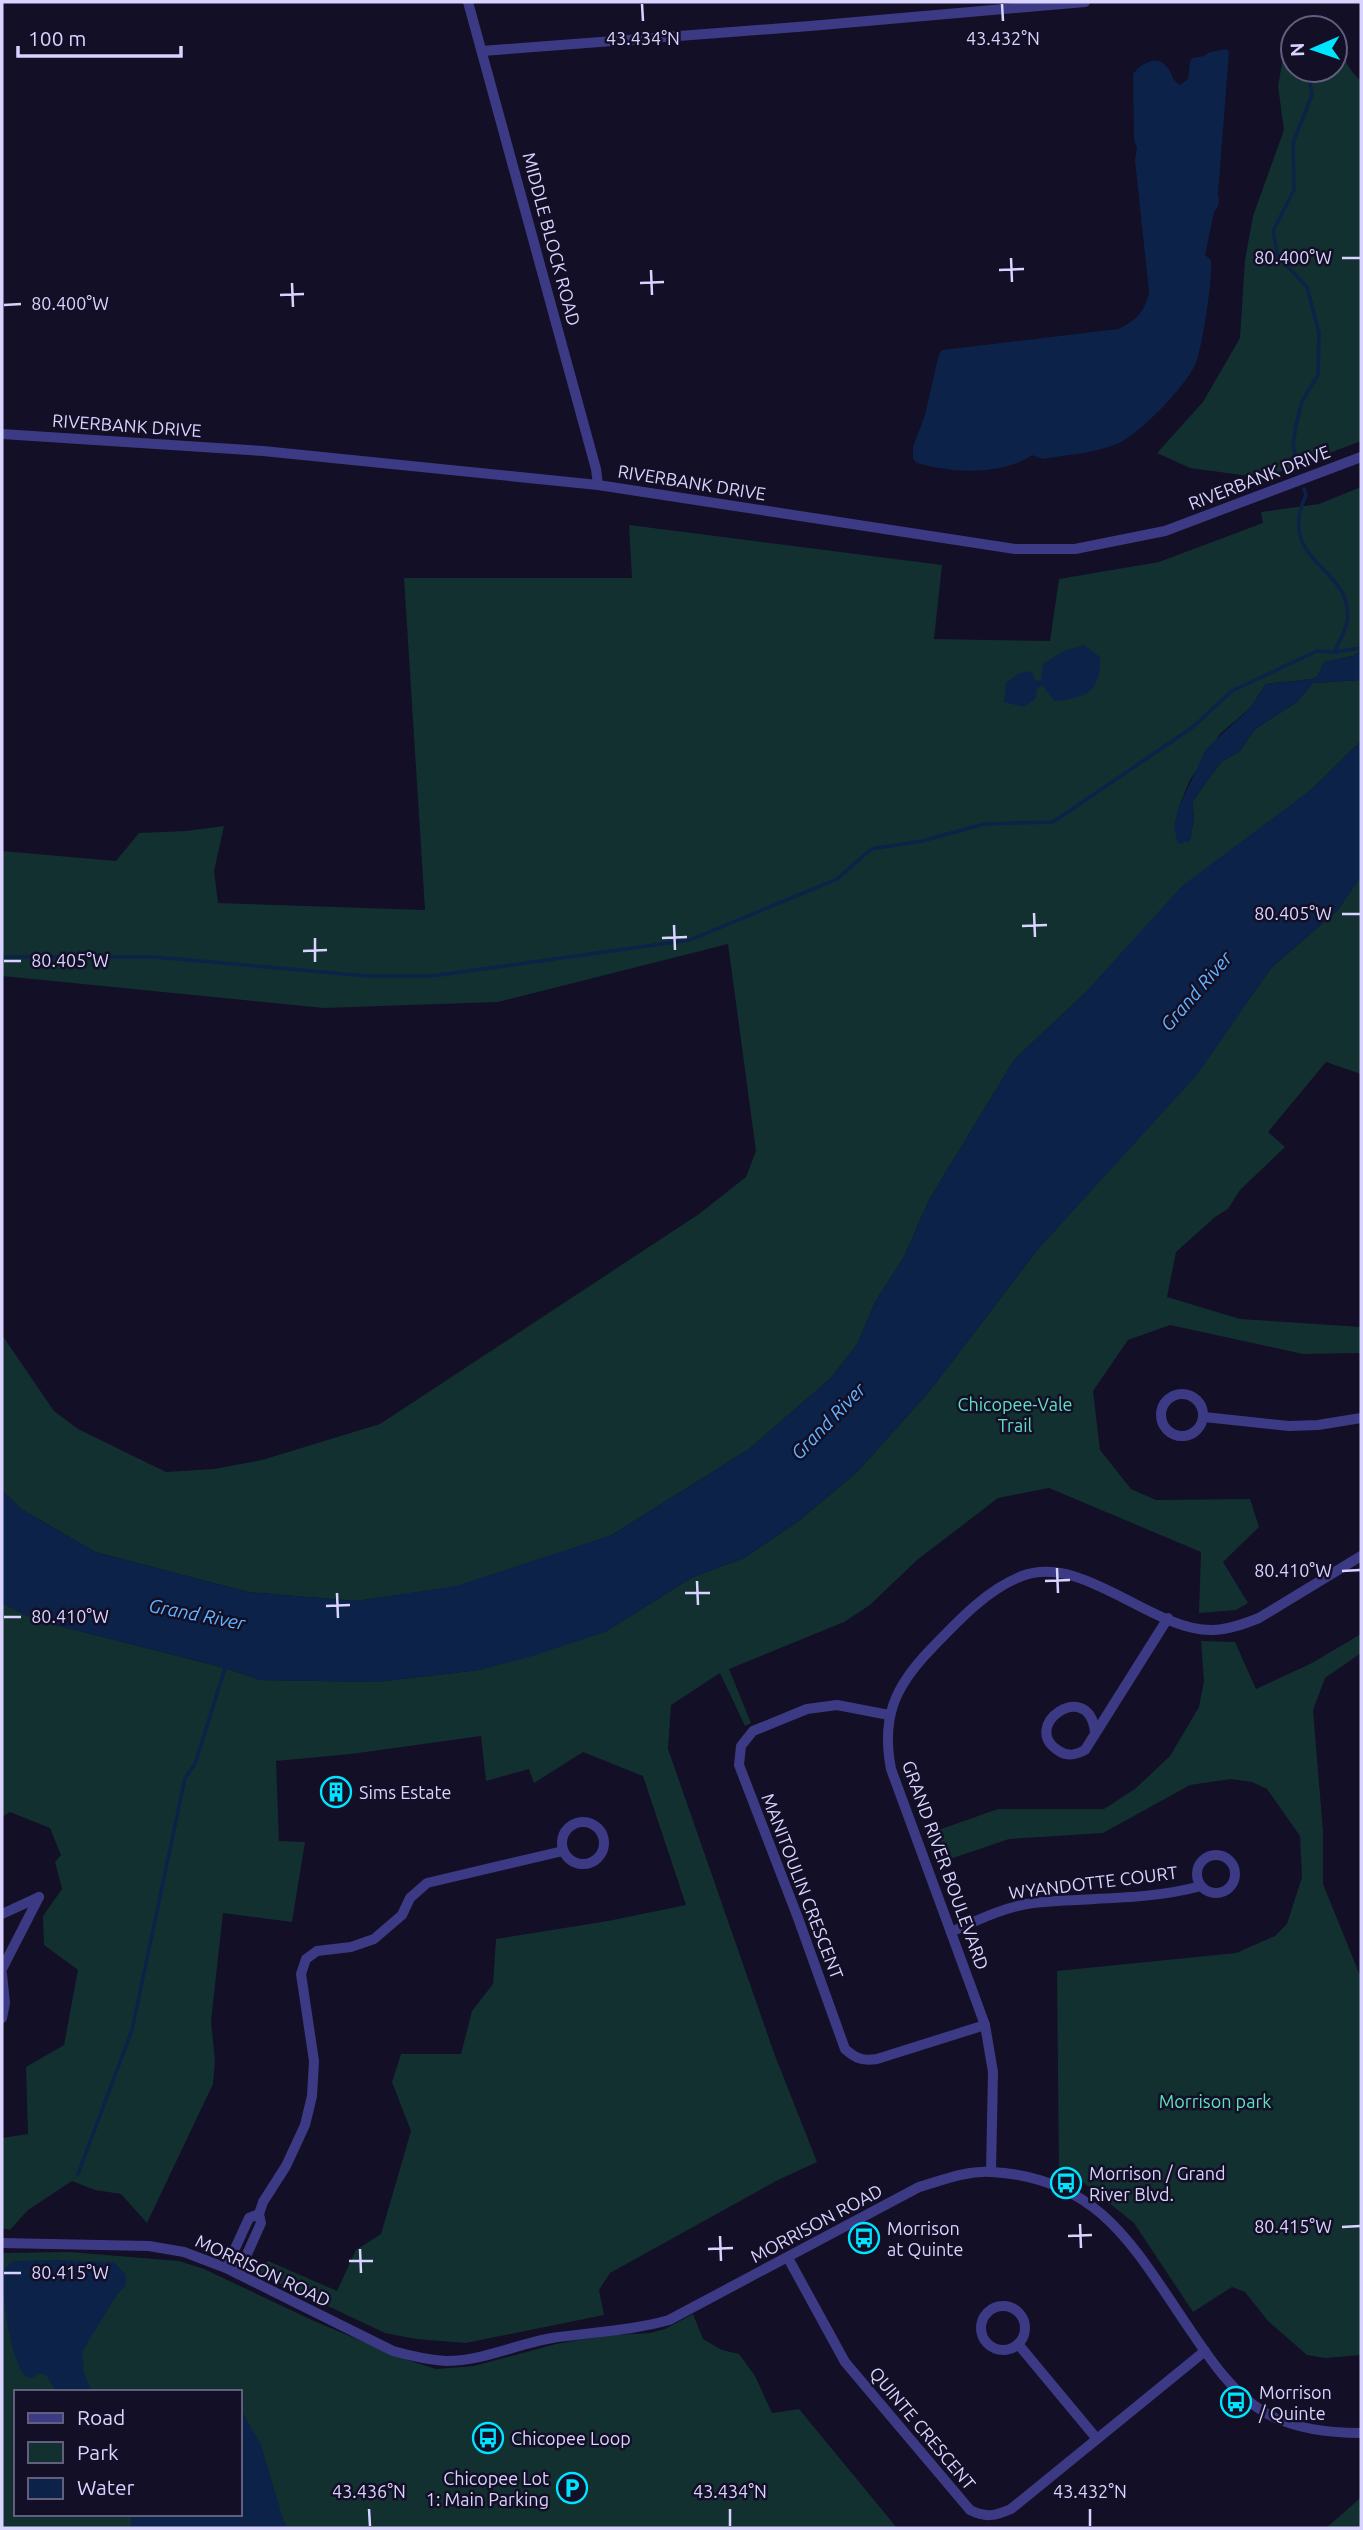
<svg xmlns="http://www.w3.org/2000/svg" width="1363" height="2530" font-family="Ubuntu,sans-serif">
<rect width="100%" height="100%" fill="#130f26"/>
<g fill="#12302f" fill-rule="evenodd">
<path d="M1333,20L1344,32C1342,55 1344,65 1361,81V441L1264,478L1190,468L1157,453L1203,402L1240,338L1245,260L1253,216L1284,130L1278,86L1285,47L1293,40V70H1335V28H1306Z"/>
<polygon points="1361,487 1361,651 1353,656 1324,662 1318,676 1313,679 1266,684 1251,707 1220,734 1190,780 1178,809 1178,843 1190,841 1194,817 1192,802 1221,762 1239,752 1255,729 1297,702 1313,683 1361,680 1361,741 1313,788 1084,994 1014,1060 929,1200 904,1257 875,1302 858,1343 831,1378 749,1449 612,1535 456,1587 356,1601 248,1592 95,1552 21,1509 2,1490 2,1335 54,1411 78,1429 166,1472 214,1469 262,1460 380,1424 699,1214 746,1177 756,1151 728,944 498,1002 323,1008 2,976 2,851 116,861 139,833 186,831 224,826 214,871 218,903 425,910 404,578 632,578 629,525 942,565 934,639 1050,641 1059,579 1159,562 1263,523 1261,512 1319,504"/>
<polygon points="1361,876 1361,1074 1326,1062 1268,1132 1285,1147 1240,1190 1228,1209 1215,1217 1176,1252 1167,1297 1240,1319 1361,1327 1361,1353 1303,1354 1170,1325 1128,1340 1093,1391 1100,1450 1131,1489 1156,1500 1250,1499 1259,1527 1223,1562 1248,1603 1236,1610 1199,1613 1201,1552 1049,1488 998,1498 917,1560 870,1605 844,1622 729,1669 751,1723 745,1726 720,1673 671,1705 668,1749 774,2053 817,2162 778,2180 610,2273 599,2290 604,2315 466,2343 416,2339 385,2333 254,2271 268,2261 337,2291 356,2250 381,2234 411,2131 392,2082 401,2054 461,2054 472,2011 493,1984 496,1939 608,1921 686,1905 643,1776 583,1752 534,1783 529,1769 486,1781 481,1736 351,1754 276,1761 279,1841 305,1842 292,1922 223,1913 211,2021 215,2061 213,2084 147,2223 121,2194 95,2190 72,2181 28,2210 10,2230 2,2228 2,2138 28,2134 26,2067 64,2045 78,1970 44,1945 43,1916 62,1889 55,1862 61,1855 50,1828 10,1812 2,1817 2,1603 36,1620 225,1668 261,1680 377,1682 479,1670 605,1632 693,1577 744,1558 800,1520 857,1472 928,1393 1038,1249 1196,1075 1271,968 1337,911"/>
<polygon points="1361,1634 1361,1653 1325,1678 1313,1710 1323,1831 1323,1884 1361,1978 1361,2355 1325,2358 1307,2355 1268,2321 1245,2292 1232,2287 1193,2312 1134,2223 1084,2183 1059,2170 1057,1971 1236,1953 1275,1936 1287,1924 1302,1877 1300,1836 1267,1789 1252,1782 1231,1779 1190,1785 1103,1833 1009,1839 938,1863 927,1834 998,1809 1104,1809 1135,1789 1170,1756 1199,1707 1204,1681 1201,1641 1235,1642 1256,1689 1312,1663"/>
<path d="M70,2252L179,2261L204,2269L314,2321L407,2360L436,2369L474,2366L556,2344L600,2336L650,2333L665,2329L693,2314L703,2339L722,2350L739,2354L755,2376L772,2413L799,2409L897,2528H2V2253ZM16,2392H240V2514H16Z"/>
<polygon points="1361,2497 1361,2528 1326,2528 1357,2501"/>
</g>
<g fill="#0c2248">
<path d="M1227,49L1229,52L1218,194C1220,202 1219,206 1214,212L1205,255L1211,260C1213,277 1202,351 1195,365C1184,388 1139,435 1117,444C1096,453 1065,455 1043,459L1032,455C1002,476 952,473 917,463L913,459V447L925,415L939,354L942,350L1118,329C1136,321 1145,311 1149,292L1135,160L1137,148L1134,139L1133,74C1141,64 1156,54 1167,67C1173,74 1172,81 1180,85L1188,79L1190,61L1193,58L1204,56L1210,52Z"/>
<path d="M1084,645L1100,657C1101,692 1086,698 1054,701L1042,685L1037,689L1036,698L1024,707L1004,702L1006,683L1018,674L1031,671L1036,681L1041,680L1043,664L1063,651Z"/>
<polygon points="1361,651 1361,680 1313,683 1297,702 1255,729 1239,752 1221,762 1192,802 1194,817 1190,841 1178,844 1174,827 1178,809 1206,749 1251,707 1266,684 1313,679 1318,676 1324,662 1353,656"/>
<polygon points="1361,741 1361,877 1337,911 1271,968 1197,1075 1038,1249 928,1393 857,1472 800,1520 744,1558 693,1577 605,1632 526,1658 479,1670 377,1682 261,1680 225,1668 36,1620 2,1603 2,1490 21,1509 95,1552 248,1592 355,1601 456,1586 612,1535 749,1449 831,1378 858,1343 875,1302 904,1257 929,1200 1014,1060 1084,994 1182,886 1313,788"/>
<path d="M56,2260L114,2262L126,2275V2285L116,2296L82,2352L84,2373L92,2392H56L46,2375L40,2373L32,2378L26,2377C10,2360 2,2296 2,2271L13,2261Z"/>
<polygon points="240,2408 261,2445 283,2519 288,2528 131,2528 131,2514 240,2514"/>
</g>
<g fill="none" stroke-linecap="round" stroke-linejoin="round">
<g stroke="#0c2248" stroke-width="3.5">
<polyline points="1299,470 1293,445 1296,425 1302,401 1318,375 1319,333 1307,287 1278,256 1273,231 1294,190 1293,143 1312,95 1308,70"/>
<path d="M1304,489L1306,495C1274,563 1355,567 1347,621C1346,631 1338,642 1335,652"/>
<polyline points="2,957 155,957 367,976 432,976 690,940 837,879 871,849 922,841 984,824 1053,822 1193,727 1232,691 1317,651 1335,652 1361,648"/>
<polyline points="78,2174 132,2030 185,1778 195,1764 225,1668"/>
</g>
<g stroke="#3d3a85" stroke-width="10">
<polyline points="468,2 596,469 598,485"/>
<polyline points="482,51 810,26 1085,2"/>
<polyline points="2,434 263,451 598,485 1015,549 1075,549 1165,531 1361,457"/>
<circle cx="1182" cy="1415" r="21"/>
<polyline points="1204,1417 1289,1426 1318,1425 1361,1418"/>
<path d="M889,1715L837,1705L807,1709L753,1731L741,1746L739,1765L798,1918L845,2049C856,2059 863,2061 877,2059L985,2025"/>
<path d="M1095,1732C1089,1677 1018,1726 1059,1751C1068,1757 1076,1755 1085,1750L1168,1618"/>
<circle cx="583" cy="1843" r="21"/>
<circle cx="1216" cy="1874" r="19"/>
<polyline points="2,1914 39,1897"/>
<path d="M951,1932C978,1920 1004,1907 1033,1903C1089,1897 1146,1901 1201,1886"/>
<polyline points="2,1969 39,1897"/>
<polyline points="2,1974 5,2003 2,2018"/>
<path d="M991,2171L993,2072L985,2025L891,1769C881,1717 895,1686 931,1649C957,1622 986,1590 1022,1576C1083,1553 1152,1631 1212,1630C1228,1630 1244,1624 1259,1618L1361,1556"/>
<path d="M2,2243L149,2246L184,2252L226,2268L393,2351C411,2356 428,2360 446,2361C482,2361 517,2344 552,2338C591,2332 630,2331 669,2320L919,2187C943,2180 968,2170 992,2172C1103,2178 1137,2253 1193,2334C1212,2362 1234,2394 1264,2412C1293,2429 1328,2433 1361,2433"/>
<path d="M788,2258L845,2362L970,2510C986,2518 995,2516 1011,2509L1205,2351"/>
<polyline points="226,2268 249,2218 259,2214"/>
<polyline points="238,2274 261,2223 259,2214 263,2202 286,2166 305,2125 312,2096 314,2061 301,1974 306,1959 317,1951 351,1947 374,1939 402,1915 410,1898 427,1883 563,1851"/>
<circle cx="1003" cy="2328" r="22"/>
<polyline points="1018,2344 1097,2439"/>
</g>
</g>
<path fill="none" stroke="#d9d4ff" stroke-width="2.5" d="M642,4L643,21M1002,4L1003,21M1011,258L1012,282M1342,258H1360M651,270L652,295M999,270L1024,269M292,283L293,307M640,283L664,282M280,295L304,294M4,305L21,304M1034,913L1035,937M1342,914H1360M674,925L675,950M1022,926L1047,925M315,938V962M662,938L687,937M303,951L327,950M4,961H21M1057,1568L1058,1593M1342,1571L1360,1570M697,1581L698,1605M1045,1581L1070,1580M337,1593L338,1618M685,1593H710M326,1606L350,1605M4,1617H21M1080,2224L1081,2248M1342,2227L1360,2226M720,2236L721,2261M1068,2236L1092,2235M360,2249L361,2273M708,2249L733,2248M349,2261H373M4,2273H21M369,2509L370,2526M730,2509V2526M1090,2509V2526"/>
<defs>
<g id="building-ring" transform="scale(1.575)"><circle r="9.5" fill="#130f26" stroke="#00e5ff" stroke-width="1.5"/><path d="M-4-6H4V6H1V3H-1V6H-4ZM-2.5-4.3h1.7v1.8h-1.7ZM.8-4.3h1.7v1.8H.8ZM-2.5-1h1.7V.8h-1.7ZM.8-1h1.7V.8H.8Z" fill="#00e5ff"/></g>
<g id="bus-ring" transform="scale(1.575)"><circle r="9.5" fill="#130f26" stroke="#00e5ff" stroke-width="1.5"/><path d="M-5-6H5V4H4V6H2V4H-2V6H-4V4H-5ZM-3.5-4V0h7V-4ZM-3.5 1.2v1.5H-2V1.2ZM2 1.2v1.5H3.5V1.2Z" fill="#00e5ff"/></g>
<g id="parking-ring" transform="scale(1.575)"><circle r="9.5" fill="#130f26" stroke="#00e5ff" stroke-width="1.5"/><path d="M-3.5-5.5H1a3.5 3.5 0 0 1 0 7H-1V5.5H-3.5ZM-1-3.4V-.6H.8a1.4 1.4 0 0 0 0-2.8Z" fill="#00e5ff"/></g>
</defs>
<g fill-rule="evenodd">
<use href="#building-ring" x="336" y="1792"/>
<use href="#bus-ring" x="1066" y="2183"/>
<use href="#bus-ring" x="864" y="2238"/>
<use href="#bus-ring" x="1236" y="2402"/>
<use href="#bus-ring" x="488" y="2438"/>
<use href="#parking-ring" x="572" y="2488"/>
</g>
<g text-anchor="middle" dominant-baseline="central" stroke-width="5" stroke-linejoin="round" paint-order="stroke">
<g font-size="18" fill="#d9d4ff" stroke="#130f26">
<text transform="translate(552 239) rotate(75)">MIDDLE BLOCK ROAD</text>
<text transform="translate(127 425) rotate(4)">RIVERBANK DRIVE</text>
<text transform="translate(1259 477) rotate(-21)">RIVERBANK DRIVE</text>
<text transform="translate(692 482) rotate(9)">RIVERBANK DRIVE</text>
<text transform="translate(946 1865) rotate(70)">GRAND RIVER BOULEVARD</text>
<text transform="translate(1093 1882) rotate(-7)">WYANDOTTE COURT</text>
<text transform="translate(803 1886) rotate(69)">MANITOULIN CRESCENT</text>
<text transform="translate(816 2223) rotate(-28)">MORRISON ROAD</text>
<text transform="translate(263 2270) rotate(25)">MORRISON ROAD</text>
<text transform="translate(923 2428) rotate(50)">QUINTE CRESCENT</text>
</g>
<g font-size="18" fill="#5fe0c0" stroke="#130f26">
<text x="1015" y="1404">Chicopee-Vale<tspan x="1015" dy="21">Trail</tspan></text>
<text x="1215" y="2101">Morrison park</text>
</g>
<g font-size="18" fill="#d9d4ff" stroke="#130f26" text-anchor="start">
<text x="359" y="1792">Sims Estate</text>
<text x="1089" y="2173">Morrison / Grand<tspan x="1089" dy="21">River Blvd.</tspan></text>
<text x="887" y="2228">Morrison<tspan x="887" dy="21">at Quinte</tspan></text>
<text x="1259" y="2392">Morrison<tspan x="1259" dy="21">/ Quinte</tspan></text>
<text x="511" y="2438">Chicopee Loop</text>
<text x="549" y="2478" text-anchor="end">Chicopee Lot<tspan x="549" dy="21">1: Main Parking</tspan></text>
</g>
<g font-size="19" font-style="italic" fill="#62b6ff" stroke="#130f26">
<text transform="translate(1196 991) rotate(-49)">Grand River</text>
<text transform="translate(828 1421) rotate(-46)">Grand River</text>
<text transform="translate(197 1614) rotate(11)">Grand River</text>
</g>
</g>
<g font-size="18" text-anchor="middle" fill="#d9d4ff" stroke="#130f26" stroke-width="5" stroke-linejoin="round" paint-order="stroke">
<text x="643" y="45">43.434°N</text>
<text x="1003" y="45">43.432°N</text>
<text x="1293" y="264">80.400°W</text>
<text x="70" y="310">80.400°W</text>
<text x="1293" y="920">80.405°W</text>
<text x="70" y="967">80.405°W</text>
<text x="1293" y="1577">80.410°W</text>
<text x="70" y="1623">80.410°W</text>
<text x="1293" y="2233">80.415°W</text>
<text x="70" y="2279">80.415°W</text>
<text x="369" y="2498">43.436°N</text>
<text x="730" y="2498">43.434°N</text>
<text x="1090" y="2498">43.432°N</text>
</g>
<rect width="1363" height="2530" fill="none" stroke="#d9d4ff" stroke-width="7"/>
<rect x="14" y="2390" width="228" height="126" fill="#130f26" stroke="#625e7d" stroke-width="2"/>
<rect x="28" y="2413" width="35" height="10" fill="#3d3a85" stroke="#625e7d" stroke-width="2"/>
<text x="77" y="2425" font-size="21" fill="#d9d4ff">Road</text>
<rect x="28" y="2442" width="35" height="21" fill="#12302f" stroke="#625e7d" stroke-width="2"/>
<text x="77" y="2460" font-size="21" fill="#d9d4ff">Park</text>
<rect x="28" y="2478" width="35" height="21" fill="#0c2248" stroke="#625e7d" stroke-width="2"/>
<text x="77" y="2495" font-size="21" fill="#d9d4ff">Water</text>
<g transform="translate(1314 49) rotate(268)"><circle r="33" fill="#130f26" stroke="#625e7d" stroke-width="2"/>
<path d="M0-5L12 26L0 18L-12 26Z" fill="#00e5ff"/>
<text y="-10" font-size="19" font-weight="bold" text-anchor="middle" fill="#d9d4ff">N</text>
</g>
<path d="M18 46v10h163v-10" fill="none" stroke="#d9d4ff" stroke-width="3.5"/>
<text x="28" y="46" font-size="21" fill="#d9d4ff" stroke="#130f26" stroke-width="5" paint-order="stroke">100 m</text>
</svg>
